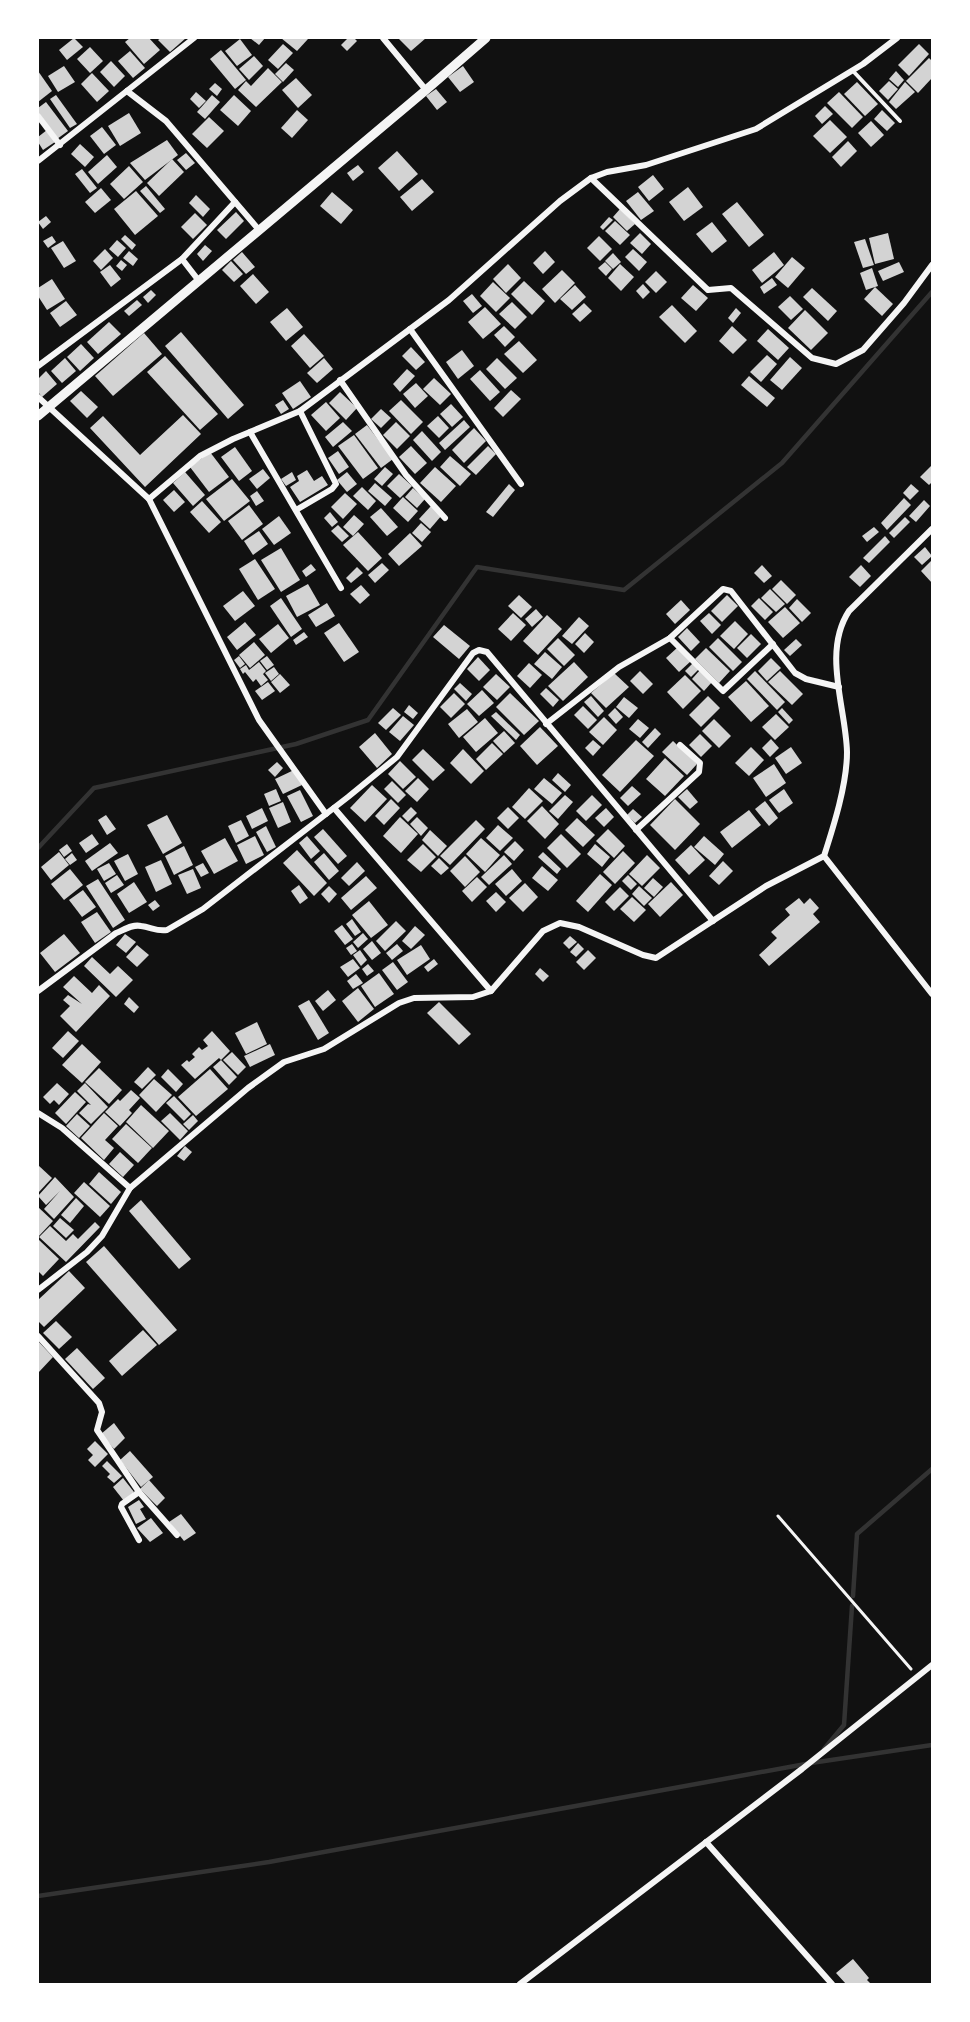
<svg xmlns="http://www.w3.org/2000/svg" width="970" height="2022" font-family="'Varela Round',sans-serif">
<rect width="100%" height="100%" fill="#111"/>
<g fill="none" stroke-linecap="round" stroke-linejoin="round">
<g stroke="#333" stroke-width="4.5">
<polyline points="38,848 94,788 296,744 368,720 477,567 624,590 782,463 932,292"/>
<polyline points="853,1596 857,1534 932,1469"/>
<polyline points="824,1749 844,1725 852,1606"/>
<polyline points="38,1896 269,1862 811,1763 932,1745"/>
</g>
</g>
<g fill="#d3d3d3">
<polygon points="74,38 83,47 67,60 59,50"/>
<polygon points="130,38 149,38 160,50 144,64 125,42"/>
<polygon points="161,38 186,38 170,52 158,40"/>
<polygon points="250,38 265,38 259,45"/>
<polygon points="281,38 306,38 308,39 297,51"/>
<polygon points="348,38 354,38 357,41 347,51 341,45"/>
<polygon points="398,38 426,38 411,51"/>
<polygon points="240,39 252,55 237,66 225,51"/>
<polygon points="283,44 293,53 278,69 268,60"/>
<polygon points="919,44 929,54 909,76 898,65"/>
<polygon points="90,47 103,61 90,73 77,59"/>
<polygon points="221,50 246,80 235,89 210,59"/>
<polygon points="130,51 145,68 133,78 118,61"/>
<polygon points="254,56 263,66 249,80 239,69"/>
<polygon points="929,58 932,61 932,78 918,93 906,81"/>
<polygon points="111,61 125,76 114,87 100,72"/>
<polygon points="286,63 294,70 283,82 275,74"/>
<polygon points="64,66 75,82 58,92 48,76"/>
<polygon points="463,66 474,82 460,92 448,77"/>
<polygon points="268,68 282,82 256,107 238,90 246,81 251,86"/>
<polygon points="38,71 52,91 38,102"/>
<polygon points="896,71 904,80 898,87 889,79"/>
<polygon points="92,73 109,91 97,102 81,84"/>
<polygon points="296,78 312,95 298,108 282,90"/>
<polygon points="889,81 898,89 888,100 879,91"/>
<polygon points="857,82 878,104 865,116 844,94"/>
<polygon points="905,82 915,92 896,109 889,102"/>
<polygon points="215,83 222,89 217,96 209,89"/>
<polygon points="436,89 447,102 437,110 426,96"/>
<polygon points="196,92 206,101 199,108 190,99"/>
<polygon points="839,92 863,117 852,128 827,103"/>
<polygon points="56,95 77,124 70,128 50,99"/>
<polygon points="212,95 220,102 205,119 197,112"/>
<polygon points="234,95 251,111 238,126 220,110"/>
<polygon points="46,102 68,131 57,139 38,112 38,108"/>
<polygon points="825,106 833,114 822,124 815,116"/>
<polygon points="297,110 308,120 292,138 281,128"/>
<polygon points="882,110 895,123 887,131 874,119"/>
<polygon points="129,113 141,133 120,146 108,126"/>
<polygon points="209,117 224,131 207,148 192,134"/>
<polygon points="830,120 847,137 830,153 813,136"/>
<polygon points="871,121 884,135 871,147 858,133"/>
<polygon points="102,127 116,145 104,154 90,136"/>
<polygon points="47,130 55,142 43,150 38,142 38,137"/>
<polygon points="167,140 178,155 145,180 130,163"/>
<polygon points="848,141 857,151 841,167 832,157"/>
<polygon points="80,144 94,157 85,167 71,154"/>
<polygon points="397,151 418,174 399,191 378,168"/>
<polygon points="186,153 195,163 186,170 177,160"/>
<polygon points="107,155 117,167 98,184 88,172"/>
<polygon points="172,159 184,172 159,196 147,183"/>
<polygon points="358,165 364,172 353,181 347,173"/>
<polygon points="129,166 143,182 124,199 110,184"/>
<polygon points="82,169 97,188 90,193 75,174"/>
<polygon points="653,175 664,189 649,201 638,187"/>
<polygon points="422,179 434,192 412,211 400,197"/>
<polygon points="146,186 165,209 160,213 140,191"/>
<polygon points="688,187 703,207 684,221 669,202"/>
<polygon points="101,188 111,200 95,213 85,202"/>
<polygon points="136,191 158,216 135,235 114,209"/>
<polygon points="332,192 353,210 341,224 320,206"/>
<polygon points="638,192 654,211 641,220 626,201"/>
<polygon points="196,195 210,209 203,217 189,203"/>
<polygon points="737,202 764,235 749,247 722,214"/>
<polygon points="620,209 635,224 627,231 613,217"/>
<polygon points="236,212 244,221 226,239 217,230"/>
<polygon points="195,213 207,225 193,239 181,227"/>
<polygon points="46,216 51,222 43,229 38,222"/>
<polygon points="609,217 613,220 603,230 600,227"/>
<polygon points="615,221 630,235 620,245 605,231"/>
<polygon points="712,222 727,241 712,253 696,234"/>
<polygon points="640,233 651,244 642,254 630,243"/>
<polygon points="888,233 894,259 875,264 869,238"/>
<polygon points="125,235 136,245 132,250 121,239"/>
<polygon points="52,236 56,242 48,248 43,241"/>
<polygon points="599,236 612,249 600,261 587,248"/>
<polygon points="865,239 874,265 863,268 854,242"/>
<polygon points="117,240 126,248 118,257 109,249"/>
<polygon points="63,241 76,261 64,268 51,248"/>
<polygon points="205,245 212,251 203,261 197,254"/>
<polygon points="105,249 113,258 101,270 93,261"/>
<polygon points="633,249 647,262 639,271 625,257"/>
<polygon points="129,251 138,259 133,266 123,258"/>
<polygon points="545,251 555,262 543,274 533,263"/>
<polygon points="242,252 255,267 246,274 233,260"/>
<polygon points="774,252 784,265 762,283 752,270"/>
<polygon points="613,253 621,262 613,269 605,261"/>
<polygon points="792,257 805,268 788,288 775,277"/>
<polygon points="121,260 127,265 122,271 116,266"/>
<polygon points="231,261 243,274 234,282 222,270"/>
<polygon points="605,262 612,269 606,276 598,268"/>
<polygon points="899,262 904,272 883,281 878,271"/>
<polygon points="508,264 521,278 506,293 493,279"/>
<polygon points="620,264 634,277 621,291 608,278"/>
<polygon points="110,265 121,279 111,287 100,272"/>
<polygon points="872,268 878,286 866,290 860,273"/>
<polygon points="562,270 575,283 555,303 542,289"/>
<polygon points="656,271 667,282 656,293 645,282"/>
<polygon points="253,274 269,292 256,304 240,286"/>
<polygon points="772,278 777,285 764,294 760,287"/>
<polygon points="52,279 65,299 47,310 38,296 38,288"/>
<polygon points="524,281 545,301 532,315 511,294"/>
<polygon points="493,282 510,298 496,312 480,296"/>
<polygon points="643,284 650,292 643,299 636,291"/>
<polygon points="575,285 586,297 572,310 560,299"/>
<polygon points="693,285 708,298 696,311 681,298"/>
<polygon points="875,287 893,304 882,316 864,299"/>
<polygon points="812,288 837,311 828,321 803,297"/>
<polygon points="151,290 156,295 148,303 143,297"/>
<polygon points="472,294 482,306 473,313 463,301"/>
<polygon points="790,296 803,309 791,320 778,307"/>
<polygon points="137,300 142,305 129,316 124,311"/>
<polygon points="66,301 77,315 60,327 50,313"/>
<polygon points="512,302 527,317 515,329 499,314"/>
<polygon points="584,303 592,311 580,322 572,314"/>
<polygon points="672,305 697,331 685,343 659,317"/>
<polygon points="485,307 501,324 483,339 468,322"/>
<polygon points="287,308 303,327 286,341 270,322"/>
<polygon points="736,308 741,313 733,323 728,318"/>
<polygon points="805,310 828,333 811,350 788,328"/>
<polygon points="109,322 121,334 98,354 87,342"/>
<polygon points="504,326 515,337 505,347 494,335"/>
<polygon points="732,326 747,340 733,354 719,341"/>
<polygon points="768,329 789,348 778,360 757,341"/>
<polygon points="181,332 244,405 228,419 165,346"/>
<polygon points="144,333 162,354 113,396 95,376"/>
<polygon points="304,334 324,356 310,368 291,346"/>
<polygon points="519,341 537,360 523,373 504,354"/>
<polygon points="81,344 94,358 80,371 67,357"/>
<polygon points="411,347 425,362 416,370 402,356"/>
<polygon points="462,350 474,366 458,379 446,362"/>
<polygon points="767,355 777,364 761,382 750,372"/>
<polygon points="165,356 218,414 200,430 147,372"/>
<polygon points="790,357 802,368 782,390 770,380"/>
<polygon points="65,358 76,371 62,383 51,371"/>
<polygon points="324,358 333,369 317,383 307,373"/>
<polygon points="497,358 517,378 505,389 486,369"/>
<polygon points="407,369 415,376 400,392 393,384"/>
<polygon points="480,370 500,392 490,401 470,379"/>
<polygon points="46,371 57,384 42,397 38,392 38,379"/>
<polygon points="749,376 775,398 767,407 741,385"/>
<polygon points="434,378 451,394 440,405 423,389"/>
<polygon points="300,381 311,397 293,409 282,393"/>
<polygon points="416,383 428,396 415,408 403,394"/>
<polygon points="511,390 521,399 503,417 494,408"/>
<polygon points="81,391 98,407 87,418 70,401"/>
<polygon points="340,392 357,408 346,420 329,403"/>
<polygon points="283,400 289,409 281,414 275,405"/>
<polygon points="401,400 423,422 411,434 389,411"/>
<polygon points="326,402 340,418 326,431 311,415"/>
<polygon points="451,404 463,417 452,427 440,414"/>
<polygon points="381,409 391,418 381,428 371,419"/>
<polygon points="183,415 201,434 145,487 90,428 103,416 140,455"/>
<polygon points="438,416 449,428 439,438 427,426"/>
<polygon points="464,420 470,427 445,450 439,443"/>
<polygon points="343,422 352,431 333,447 325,437"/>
<polygon points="396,422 410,436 397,449 383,435"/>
<polygon points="367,425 393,459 381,468 355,434"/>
<polygon points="474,428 486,441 464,463 452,450"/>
<polygon points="422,431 441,452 432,461 413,440"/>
<polygon points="354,435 378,468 363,479 338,446"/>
<polygon points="411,446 427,463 415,474 399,457"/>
<polygon points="488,446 496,454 476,475 467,467"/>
<polygon points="235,447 252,471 239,481 221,457"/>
<polygon points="338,451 349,467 339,474 328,458"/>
<polygon points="210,452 229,477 209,492 190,467"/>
<polygon points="450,456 471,474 460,486 440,467"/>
<polygon points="931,466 932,468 932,482 929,485 920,477"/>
<polygon points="385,467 393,474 382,486 374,479"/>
<polygon points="435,467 456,486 441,502 420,483"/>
<polygon points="263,469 270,478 257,489 249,479"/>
<polygon points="307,470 314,481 322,476 328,485 300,502 290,487 299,481 297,476"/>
<polygon points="185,472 205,495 193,506 173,483"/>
<polygon points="292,472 296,480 286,486 281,479"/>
<polygon points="347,472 357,484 347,492 337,480"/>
<polygon points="399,474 412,486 400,498 387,486"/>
<polygon points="232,479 250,501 224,521 206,499"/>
<polygon points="375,483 392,498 385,506 368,491"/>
<polygon points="509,484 515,490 493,517 486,512"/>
<polygon points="911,484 919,491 910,500 903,493"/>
<polygon points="362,487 376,501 368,510 353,496"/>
<polygon points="413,488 425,499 417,508 405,497"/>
<polygon points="174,490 185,502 174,512 163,500"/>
<polygon points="257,491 264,501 256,506 250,496"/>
<polygon points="345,493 357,504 343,519 331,507"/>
<polygon points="403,497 418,511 408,522 393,508"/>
<polygon points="904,498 911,505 887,530 881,523"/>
<polygon points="924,500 930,506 916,522 909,516"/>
<polygon points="202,501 221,522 209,533 190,512"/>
<polygon points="249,505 263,524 242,540 228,521"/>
<polygon points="431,506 442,515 430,529 419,519"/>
<polygon points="381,508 398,527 387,536 370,517"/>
<polygon points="330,512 338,522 332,527 324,518"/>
<polygon points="354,515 364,524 353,536 343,527"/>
<polygon points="279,516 291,533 274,545 262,529"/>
<polygon points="905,517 910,522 894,538 889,533"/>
<polygon points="421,523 431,532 422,542 412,533"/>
<polygon points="338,525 349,536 342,542 331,531"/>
<polygon points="874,527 879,532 867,542 862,536"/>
<polygon points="259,531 268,544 253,555 244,541"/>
<polygon points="358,532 382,558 368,571 343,545"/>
<polygon points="410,533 422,546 399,566 388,554"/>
<polygon points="885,536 890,542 869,563 863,558"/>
<polygon points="925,547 932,556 922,565 914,557"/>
<polygon points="281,548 300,580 281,592 261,560"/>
<polygon points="255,559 275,589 258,600 239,569"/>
<polygon points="932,560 932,583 921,571"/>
<polygon points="382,563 389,570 375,583 368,575"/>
<polygon points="311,564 316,570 306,577 302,571"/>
<polygon points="762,565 772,576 764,583 754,573"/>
<polygon points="861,565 871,576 860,587 849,577"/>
<polygon points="357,567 363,573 351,583 346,578"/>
<polygon points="781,580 796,595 787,604 772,589"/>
<polygon points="308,584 320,605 297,617 286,596"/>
<polygon points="361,585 370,595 360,604 350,594"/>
<polygon points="770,589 785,604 776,612 761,598"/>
<polygon points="243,591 255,606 235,621 223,606"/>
<polygon points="519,595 532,607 521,618 508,606"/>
<polygon points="727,595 738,606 722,622 711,611"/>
<polygon points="281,598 302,629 291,637 270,606"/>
<polygon points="759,598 773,612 765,620 751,606"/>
<polygon points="797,599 811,613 802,622 789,608"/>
<polygon points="681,600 690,610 675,624 666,614"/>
<polygon points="327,603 335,616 316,627 308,615"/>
<polygon points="785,607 800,623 783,638 768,622"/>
<polygon points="536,609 543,617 532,627 525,619"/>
<polygon points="513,613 526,625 511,641 498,629"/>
<polygon points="709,613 721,625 712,634 700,621"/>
<polygon points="547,615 562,629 538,655 523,641"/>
<polygon points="579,617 589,626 572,644 562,636"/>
<polygon points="735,621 748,634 734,649 720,636"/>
<polygon points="245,622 256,635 237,650 227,637"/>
<polygon points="339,623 359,652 344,662 324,633"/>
<polygon points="278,624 289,638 271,653 259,639"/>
<polygon points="444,625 470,646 459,659 433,637"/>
<polygon points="687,628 700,642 691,651 678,637"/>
<polygon points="304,632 308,637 296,645 293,640"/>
<polygon points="585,633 594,642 584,653 575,644"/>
<polygon points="751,634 761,644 747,658 737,648"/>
<polygon points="558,638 575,655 564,666 547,649"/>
<polygon points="718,638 742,662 733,671 709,647"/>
<polygon points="796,639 802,645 790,656 784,650"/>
<polygon points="254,642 265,655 250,668 239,655"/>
<polygon points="678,647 691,661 679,672 666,658"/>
<polygon points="706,648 730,671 719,683 695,659"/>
<polygon points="545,652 562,667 552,679 534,664"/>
<polygon points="239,656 245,664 240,668 234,660"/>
<polygon points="267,656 274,665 267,670 260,661"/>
<polygon points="478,657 490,670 479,681 467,669"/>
<polygon points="771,658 781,668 767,681 758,671"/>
<polygon points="259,662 266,671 263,674 268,680 261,686 256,679 253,682 245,672 243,674 240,669 246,665 249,670"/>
<polygon points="574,662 588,677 563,701 548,686"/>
<polygon points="529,663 542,675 530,688 517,676"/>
<polygon points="693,663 699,669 691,677 685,671"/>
<polygon points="274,667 279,674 271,681 265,673"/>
<polygon points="700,670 712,682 704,691 692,679"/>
<polygon points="640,671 653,684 643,694 630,681"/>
<polygon points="755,671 785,702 777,710 747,679"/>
<polygon points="780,671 803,694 792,705 768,682"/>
<polygon points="614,673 629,687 606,708 591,693"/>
<polygon points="280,674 290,685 280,693 271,682"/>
<polygon points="496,674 510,687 497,700 483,687"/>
<polygon points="685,675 701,691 683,709 667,692"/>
<polygon points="746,681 769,706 751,722 728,697"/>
<polygon points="268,682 275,691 262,700 255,691"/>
<polygon points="460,683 472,694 466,701 454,689"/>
<polygon points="546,688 559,700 553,707 540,694"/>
<polygon points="482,690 494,703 479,716 467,704"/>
<polygon points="454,693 465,704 451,718 440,707"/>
<polygon points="510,693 539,721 524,735 496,707"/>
<polygon points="591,696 604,711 598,717 584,702"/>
<polygon points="708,696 720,708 701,727 689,715"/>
<polygon points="624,697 638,708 629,718 616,707"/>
<polygon points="409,705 418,713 413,719 404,712"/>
<polygon points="583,706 597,720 588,729 574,715"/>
<polygon points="393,708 401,715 386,730 378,723"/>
<polygon points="615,708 623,717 616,724 608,715"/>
<polygon points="782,708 793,720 789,724 778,712"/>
<polygon points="467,709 478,722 459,738 448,724"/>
<polygon points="496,712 520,735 516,740 491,716"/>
<polygon points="776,714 789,727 775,740 762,727"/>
<polygon points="403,716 414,725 400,741 389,732"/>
<polygon points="604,717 617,730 603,745 589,732"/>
<polygon points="485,718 498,733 476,752 463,737"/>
<polygon points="638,719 649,728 640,738 629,729"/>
<polygon points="714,719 731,736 719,748 702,731"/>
<polygon points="540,727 558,746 537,765 520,746"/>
<polygon points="655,728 661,734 648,748 642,742"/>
<polygon points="504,731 515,743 504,753 493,741"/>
<polygon points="375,733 392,754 377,768 359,747"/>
<polygon points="700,734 712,746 701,757 689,745"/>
<polygon points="771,739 779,748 770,757 762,748"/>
<polygon points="593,740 601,747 593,756 585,748"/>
<polygon points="636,740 654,756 620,792 602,775"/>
<polygon points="673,741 697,764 687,775 662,752"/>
<polygon points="492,743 503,754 486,770 476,759"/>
<polygon points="751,747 764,760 749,776 735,763"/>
<polygon points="791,747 802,763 786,774 775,758"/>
<polygon points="423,749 445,770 433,781 412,760"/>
<polygon points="463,749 484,771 471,784 450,763"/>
<polygon points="665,758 684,776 665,796 646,779"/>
<polygon points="400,761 416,777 403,789 388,774"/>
<polygon points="277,762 283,768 275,777 268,770"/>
<polygon points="774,764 786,783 766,797 753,778"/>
<polygon points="294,770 302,785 283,794 275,779"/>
<polygon points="558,773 571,785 565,792 552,780"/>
<polygon points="418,778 429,789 417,802 405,791"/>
<polygon points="544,778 562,793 552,804 534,789"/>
<polygon points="392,781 406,795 398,803 384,789"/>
<polygon points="372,785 387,799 365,822 350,808"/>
<polygon points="632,786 641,794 628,806 620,798"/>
<polygon points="529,788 543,801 525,819 512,807"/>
<polygon points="276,789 281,801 269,806 264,794"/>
<polygon points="687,789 698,802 690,809 678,797"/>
<polygon points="784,789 793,803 779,813 769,800"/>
<polygon points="300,790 313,816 301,822 287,796"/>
<polygon points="565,795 573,802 558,819 549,811"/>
<polygon points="592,795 602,805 586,821 576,811"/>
<polygon points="391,799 400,808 384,825 375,816"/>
<polygon points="675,799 700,824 675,850 650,825"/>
<polygon points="765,801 778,818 769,826 755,809"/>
<polygon points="283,802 291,822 278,828 269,808"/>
<polygon points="542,806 559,824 545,839 527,821"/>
<polygon points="411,807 417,813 408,822 402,816"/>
<polygon points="508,807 519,818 508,829 497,818"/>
<polygon points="262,808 268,821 252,829 246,816"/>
<polygon points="606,808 614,817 604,827 595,818"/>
<polygon points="633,809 642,817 635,823 627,815"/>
<polygon points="749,810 761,825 732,848 720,832"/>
<polygon points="106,815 116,829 107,835 98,820"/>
<polygon points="167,815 182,843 163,854 147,825"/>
<polygon points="400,817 418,834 401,853 383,836"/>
<polygon points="417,817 428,828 421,836 410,824"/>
<polygon points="577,818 595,835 583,847 565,830"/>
<polygon points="241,820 249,836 236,843 228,826"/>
<polygon points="476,820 485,829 450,865 440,856"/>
<polygon points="498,825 513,838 500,851 486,838"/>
<polygon points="266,826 276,847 267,852 256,832"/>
<polygon points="323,829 347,856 338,864 314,837"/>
<polygon points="608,829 625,846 614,858 596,841"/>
<polygon points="430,830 447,846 438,856 422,840"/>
<polygon points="92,834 99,844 86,853 79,843"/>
<polygon points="561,834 581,854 567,868 547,848"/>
<polygon points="255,836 264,855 246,864 237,845"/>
<polygon points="307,836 320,851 311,859 299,843"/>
<polygon points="704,836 724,854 715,865 694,847"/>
<polygon points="225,838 238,861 214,874 201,851"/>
<polygon points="481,838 500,855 485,872 466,854"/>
<polygon points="515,841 524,850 514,861 504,852"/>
<polygon points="110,843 118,853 92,871 85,861"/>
<polygon points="67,844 72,851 64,857 59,850"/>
<polygon points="423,844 436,857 421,872 407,860"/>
<polygon points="595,844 610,857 602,867 587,854"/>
<polygon points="691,845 705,860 689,875 675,860"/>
<polygon points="184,846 193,865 174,875 165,856"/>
<polygon points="297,850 327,883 314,896 283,863"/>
<polygon points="623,851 635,863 615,884 603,872"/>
<polygon points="59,852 69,865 51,880 41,867"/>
<polygon points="543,852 561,869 557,874 538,857"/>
<polygon points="72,853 77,860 70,865 65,859"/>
<polygon points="324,853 339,871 329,880 314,862"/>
<polygon points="128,854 138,874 125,881 114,861"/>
<polygon points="504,855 512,864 489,885 481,877"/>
<polygon points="647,855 660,868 642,886 629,874"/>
<polygon points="465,856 480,872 465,887 450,871"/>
<polygon points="439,858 449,868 441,875 431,866"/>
<polygon points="161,860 172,884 156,892 145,867"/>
<polygon points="723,861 733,871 719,885 709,876"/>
<polygon points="357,862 365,871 349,886 341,878"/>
<polygon points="109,863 116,874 104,881 97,869"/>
<polygon points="203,863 209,873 201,877 195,867"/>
<polygon points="542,866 558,880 548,891 532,878"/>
<polygon points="70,869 83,885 64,900 51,884"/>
<polygon points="193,869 201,888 187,894 178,875"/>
<polygon points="512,869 522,881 506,896 495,884"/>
<polygon points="600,874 612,885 588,912 576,901"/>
<polygon points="117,875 124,885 111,893 105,883"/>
<polygon points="628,875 637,884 631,890 622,881"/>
<polygon points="366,876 377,888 351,910 341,898"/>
<polygon points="477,877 487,887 472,902 462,891"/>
<polygon points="653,878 663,887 654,897 644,888"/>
<polygon points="98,879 125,920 113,928 86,886"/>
<polygon points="134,882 147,902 129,913 117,894"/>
<polygon points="671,882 683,895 660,917 648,904"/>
<polygon points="525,883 538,897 523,912 509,898"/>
<polygon points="299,885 308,898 300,904 291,891"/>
<polygon points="329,886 337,894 329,903 321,894"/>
<polygon points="639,886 652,898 644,906 632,894"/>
<polygon points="620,887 629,896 614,911 605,902"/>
<polygon points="83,890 96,907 82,917 69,900"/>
<polygon points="496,892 506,902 496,912 486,901"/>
<polygon points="632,897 646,910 634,922 620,909"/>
<polygon points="799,898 804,904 810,898 819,908 813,914 820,922 769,966 759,955 777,938 771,932 790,915 785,909"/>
<polygon points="155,900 160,906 153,911 148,905"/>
<polygon points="369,901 388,925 371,938 352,915"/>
<polygon points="97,912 111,932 95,943 81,922"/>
<polygon points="352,919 361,932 355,936 346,924"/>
<polygon points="396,921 406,931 385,951 376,941"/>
<polygon points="342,925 353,939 345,945 334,931"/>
<polygon points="415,926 425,935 411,949 402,941"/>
<polygon points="363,933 368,939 358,948 353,942"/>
<polygon points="64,934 80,953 55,972 40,953"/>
<polygon points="125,934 136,942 126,953 116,945"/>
<polygon points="570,936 577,942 569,949 563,943"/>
<polygon points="372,941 381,953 372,960 363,949"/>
<polygon points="578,943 584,949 576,957 570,952"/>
<polygon points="352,944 357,951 351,955 346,948"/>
<polygon points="397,944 403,951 392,960 386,953"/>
<polygon points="137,945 149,955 137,967 126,957"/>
<polygon points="421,945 430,959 407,975 397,960"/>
<polygon points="360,950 367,960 361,966 353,955"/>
<polygon points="588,950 596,958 584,970 576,962"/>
<polygon points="92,957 110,974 118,966 133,980 116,997 84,966"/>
<polygon points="353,959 360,968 348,977 340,967"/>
<polygon points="434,959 438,964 428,972 424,967"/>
<polygon points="393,962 408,982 397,990 382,970"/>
<polygon points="368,964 374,971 367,976 362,969"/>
<polygon points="540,968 549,976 543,982 535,974"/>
<polygon points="379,973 394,994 375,1007 361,986"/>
<polygon points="356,974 363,983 353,989 347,981"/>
<polygon points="74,976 92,993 99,985 110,996 76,1032 60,1016 70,1006 63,1000 68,995 82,1004 63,987"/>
<polygon points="358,988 374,1009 358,1022 342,1001"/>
<polygon points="328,990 336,1000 323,1011 315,1001"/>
<polygon points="129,997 139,1007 134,1013 124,1004"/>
<polygon points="309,1000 329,1033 318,1040 298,1006"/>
<polygon points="439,1002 471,1034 459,1045 427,1013"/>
<polygon points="257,1022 267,1044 246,1054 235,1033"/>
<polygon points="68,1031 79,1041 63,1058 52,1048"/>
<polygon points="212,1031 230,1051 221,1060 219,1058 195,1079 181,1065 187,1060 189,1062 195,1057 192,1054 199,1047 202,1050 208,1046 203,1040"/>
<polygon points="82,1044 101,1062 82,1083 62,1065"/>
<polygon points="270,1044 275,1055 250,1067 244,1056"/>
<polygon points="232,1052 246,1067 238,1075 223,1060"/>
<polygon points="221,1060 237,1077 229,1085 213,1067"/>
<polygon points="148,1067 156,1075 142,1089 134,1082"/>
<polygon points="99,1068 122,1090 109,1104 85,1082"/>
<polygon points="168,1069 183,1084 176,1092 161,1077"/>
<polygon points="210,1069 228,1089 196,1116 178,1097"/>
<polygon points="154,1079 172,1095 156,1112 139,1095"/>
<polygon points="57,1083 69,1094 59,1105 54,1100 50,1104 43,1097"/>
<polygon points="85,1083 108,1107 91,1124 79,1113 88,1104 91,1105 77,1091"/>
<polygon points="131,1090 140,1098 129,1110 132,1113 120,1126 105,1112 118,1099 120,1101"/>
<polygon points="75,1092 86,1102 66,1124 55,1113"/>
<polygon points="174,1096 191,1114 184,1121 166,1103"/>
<polygon points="141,1105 169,1131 153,1148 126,1122"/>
<polygon points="104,1113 118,1126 105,1140 114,1148 104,1160 81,1138"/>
<polygon points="170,1113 188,1131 180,1140 161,1121"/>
<polygon points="77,1114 90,1126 79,1138 66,1126"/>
<polygon points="193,1115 198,1121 189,1130 183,1124"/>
<polygon points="126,1124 152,1148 138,1163 112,1139"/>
<polygon points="185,1146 192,1152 184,1161 177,1156"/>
<polygon points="120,1152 134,1165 123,1177 109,1164"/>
<polygon points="38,1165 52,1178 38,1193"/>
<polygon points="99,1172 121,1192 111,1204 89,1184"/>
<polygon points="55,1177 74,1197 54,1219 44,1209 60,1191 46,1205 38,1196"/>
<polygon points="84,1182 110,1206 100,1217 74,1193"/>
<polygon points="76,1198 84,1206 70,1223 61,1215"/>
<polygon points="141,1200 191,1259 179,1269 129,1211"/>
<polygon points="38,1207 53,1221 38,1237"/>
<polygon points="60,1218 74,1230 66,1238 53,1226"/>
<polygon points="95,1222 100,1227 66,1262 39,1237 50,1226 66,1241 73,1234 78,1239"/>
<polygon points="38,1239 59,1259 43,1276 38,1271"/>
<polygon points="104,1246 177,1330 159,1345 86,1262"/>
<polygon points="69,1271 85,1288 44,1327 38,1321 38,1300"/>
<polygon points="56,1321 72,1337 59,1349 43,1333"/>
<polygon points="143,1330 157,1345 122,1376 109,1361"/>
<polygon points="38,1341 53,1357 38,1373"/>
<polygon points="77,1348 105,1378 93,1389 65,1359"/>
<polygon points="114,1423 125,1438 114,1449 101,1434"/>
<polygon points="95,1441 108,1454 95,1467 88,1460 93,1455 87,1449"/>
<polygon points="130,1451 153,1477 141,1487 120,1460"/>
<polygon points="107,1461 122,1476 114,1483 107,1477 110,1474 102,1466"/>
<polygon points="123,1478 134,1492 124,1501 113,1487"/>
<polygon points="149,1480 165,1498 157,1506 140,1489"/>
<polygon points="139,1500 144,1507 140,1509 146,1519 136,1524 128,1507"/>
<polygon points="181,1514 196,1533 184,1541 169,1522"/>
<polygon points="151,1518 163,1533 150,1542 137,1528"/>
<polygon points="853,1959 869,1978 867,1980 871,1984 846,1984 836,1973"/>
</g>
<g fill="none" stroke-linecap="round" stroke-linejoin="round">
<polyline stroke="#f5f5f5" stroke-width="3" points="778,1516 911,1669"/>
<polyline stroke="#f5f5f5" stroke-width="4" points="853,71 900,121"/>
<g stroke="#f5f5f5" stroke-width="6">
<polyline points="383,38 426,90"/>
<polyline points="127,91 166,121 259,230"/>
<polyline points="38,116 60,145"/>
<polyline points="38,161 194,38"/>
<polyline points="591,178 708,290 731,288 812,358 836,364 863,350 904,303 932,265"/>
<polyline points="182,259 199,281"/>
<polyline points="410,329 521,484"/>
<polyline points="38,366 182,259 235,202"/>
<polyline points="340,380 406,475 445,518"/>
<polyline points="38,397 149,499 200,456 233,439 300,411 449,300 560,201 591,178 607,172 646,165 756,129 863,64 897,38"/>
<polyline points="250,432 341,588"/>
<polyline points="149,499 259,720 326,814"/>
<polyline points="296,510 332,489 336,484 300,411"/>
<polyline points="670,638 723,691 773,644"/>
<polyline points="546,724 619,667 670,638 723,589 731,591 795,673 806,679 839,687"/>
<polyline points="334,808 491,991"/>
<polyline points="636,830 699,772 700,763 680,745"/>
<polyline points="824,856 932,994"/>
<path d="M38,991L116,933C124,930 132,924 141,926C151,927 157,932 167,930L203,909L348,797L397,757L473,653L479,650L487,652L713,921"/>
<polyline points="38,1113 62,1128 130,1188"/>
<path d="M38,1290L87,1252L102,1236L130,1188L248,1088L284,1062L324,1049L399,1003L414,998L473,997L491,991L543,931L560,923L579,927L643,955L656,958L766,886L824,856C834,825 847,784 847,752C846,708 822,652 849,611L932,529"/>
<polyline points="38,1336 99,1403 102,1412 97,1430 139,1492 177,1535"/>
<polyline points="139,1492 122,1504 121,1507 139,1540"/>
<polyline points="706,1842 832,1984"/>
<polyline points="520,1984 802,1769 932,1665"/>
</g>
<polyline stroke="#f5f5f5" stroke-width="9" points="38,416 426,90 486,38"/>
</g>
<rect width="970" height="2022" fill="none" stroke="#ffffff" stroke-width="78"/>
</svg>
